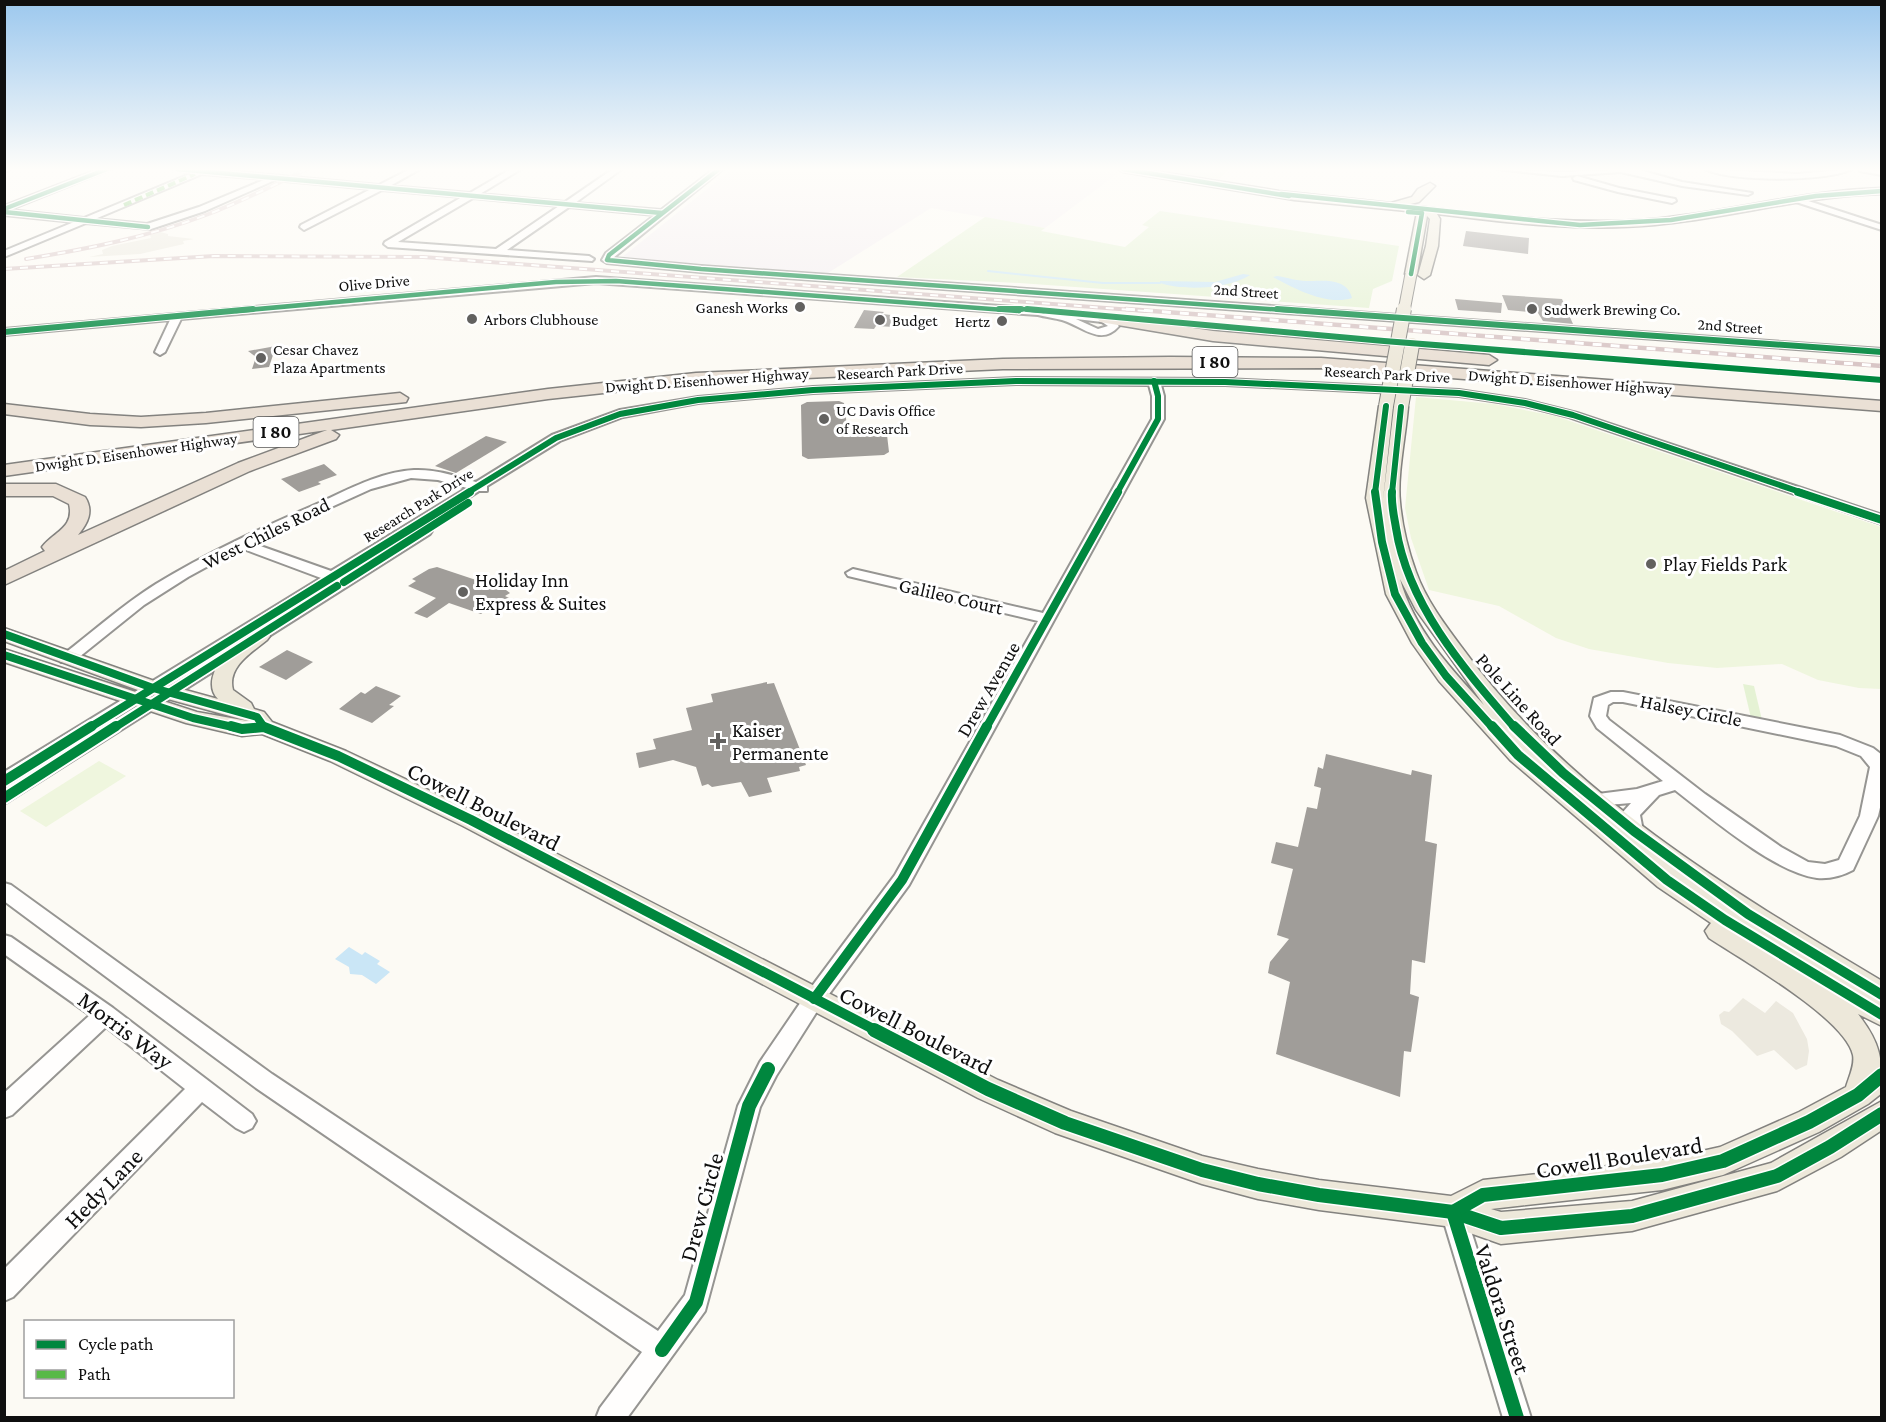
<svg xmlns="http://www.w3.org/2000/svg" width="1886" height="1422" font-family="'Crimson Pro',serif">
<rect width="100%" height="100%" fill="#fcfaf4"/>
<polygon fill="#f4eef1" points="732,169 1087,169 1117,174 1045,228 931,208 828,273 621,258"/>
<g fill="#e5f2d4">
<polygon points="1152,169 1230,169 1219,179"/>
<polygon points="1160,211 1399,246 1392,281 1373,289 1369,308 1019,283 897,277 985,217 1045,228 1041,231 1125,247 1149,227 1142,225"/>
<polygon points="1743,684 1754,686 1762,720 1751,718"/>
</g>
<g fill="#eff6de">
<polygon points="1416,397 1494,404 1555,416 1881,527 1881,689 1859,688 1818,680 1782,664 1717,668 1668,663 1589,649 1556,638 1499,606 1429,590 1411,538 1405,508"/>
<polygon points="99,761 126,776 46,827 20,811"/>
</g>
<g fill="#ece9df">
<polygon points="160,232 168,234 168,236 194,239 183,241 184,244 140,254 89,257 103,254 102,250 112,246 151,238 150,235"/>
<polygon points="1743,998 1765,1013 1776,1001 1793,1013 1807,1039 1809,1051 1807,1065 1796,1070 1774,1050 1757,1056 1732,1031 1721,1024 1719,1015 1724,1011 1729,1012"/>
</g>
<g fill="#cae6f6">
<path d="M1243,274L1250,275C1229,289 1183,291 1160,283V281L1215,282Z"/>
<path d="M1277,276C1286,277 1297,281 1306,281C1323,281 1347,277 1352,298C1327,306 1295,289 1273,277Z"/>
<polygon points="349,947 362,955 365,952 380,961 377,964 390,972 376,984 362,975 350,974 349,967 335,959"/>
</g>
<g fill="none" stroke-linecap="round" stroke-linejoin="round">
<polyline stroke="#cae6f6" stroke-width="2" points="988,271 1103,283 1160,283"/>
</g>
<g fill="#a09d99">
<polygon points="1466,231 1529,238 1528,254 1463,246"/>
<polygon points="1502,295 1562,299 1573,324 1543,321 1538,313 1508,310"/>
<polygon points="1455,299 1502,303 1501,313 1458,310"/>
<polygon points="864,310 884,312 882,314 900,316 895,327 876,326 874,329 854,328"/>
<polygon points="276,346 269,367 252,369 256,357 248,351"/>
<polygon points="839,401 844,403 848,434 881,433 887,435 889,452 884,455 808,459 802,456 801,405 807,402"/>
<polygon points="486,436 507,442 456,473 435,466"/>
<polygon points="324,464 337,475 318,482 321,484 299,492 281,479"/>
<polygon points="437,567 506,590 510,593 505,596 509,598 490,612 486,610 481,614 449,603 427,618 414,613 436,598 408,586 416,581 412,579 429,569"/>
<polygon points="287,650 313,662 286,680 259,667"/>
<polygon points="767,682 767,684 774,683 806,765 799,767 800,771 767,778 772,792 749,797 741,782 712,787 708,784 702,786 696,767 673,760 639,768 636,753 656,749 653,739 692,730 686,708 713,702 711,694"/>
<polygon points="376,686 401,696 389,705 394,706 372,723 339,709 361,692 365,694"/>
<polygon points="1326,754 1411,775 1412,770 1432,775 1425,841 1437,844 1425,963 1412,960 1410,994 1419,997 1411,1052 1404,1051 1400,1097 1276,1054 1290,982 1268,973 1270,962 1289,939 1277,935 1293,869 1271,863 1276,842 1298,847 1307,807 1317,809 1321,788 1314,786 1318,767 1323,769"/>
</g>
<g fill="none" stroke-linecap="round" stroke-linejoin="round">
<g stroke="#969592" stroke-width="4">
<g id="minor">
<polygon points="4,169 11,169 4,172"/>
<path d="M99,169H111L9,210L84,218L192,173L173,169H205L379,185L410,169H420L390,186L470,193L511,169H521L480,194L565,202L613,169H622L575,203L661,210L714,169H723L613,258L701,266L1882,349V355L701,272L607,263L602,260L606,253L655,215L569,207L507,250L589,256L594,259L592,261L388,247L384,244L385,242L462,197L382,190L304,230L300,227L301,225L371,189L275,180L205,211L151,229L86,223L4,257V251L74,222L4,215V206ZM202,174L266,179L199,207L147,224L95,219ZM473,198L559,206L496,249L398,242Z"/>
<polygon points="1497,169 1562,172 1636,169 1682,182 1752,193 1748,195 1682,186 1621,172 1562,176"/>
<path d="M1705,169L1797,174L1852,169C1828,182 1729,182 1705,169Z"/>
<polygon points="1859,169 1882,171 1882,175 1860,171"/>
<polygon points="1577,176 1619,188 1675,199 1676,201 1672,203 1618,192 1574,180 1573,178"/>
<polygon points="1796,197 1882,225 1882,230 1793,201 1792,199"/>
<path d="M596,277L1055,310L1109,317L1119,326C1101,347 1082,326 1062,320C1054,318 1046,317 1038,315L596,283L181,319L165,352L160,355L155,352L170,320L4,335V329ZM1076,319L1102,322L1108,326L1098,329Z"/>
<path d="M1016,378L1225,379L1459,390L1525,400L1577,413L1882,515V524L1569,417L1525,406L1459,396L1225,385H1161L1164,396V419L909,885L821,1005L776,1076L760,1107L705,1311L627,1418H596L600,1408L642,1352L256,1088L4,901V883L11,885L272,1074L658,1331L685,1295L738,1106L760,1062L807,993L895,875L1038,621L848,576L846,573L853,569L1043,613L1152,419V396L1149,385L1016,384L813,393L698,403L623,417L560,441L487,486V491H479L421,528H430L432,531L430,534L4,804V789L203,665L4,787V772L321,578L241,548L188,577L144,605L73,662H61L59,659L61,656C93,632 122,605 156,584C208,552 264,527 319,503C349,489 380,472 414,470C435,469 456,476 476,482L552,435L620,410L698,397L813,387ZM411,478L438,480L467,488L331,571L252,543L371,489Z"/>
<path d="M1611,692H1623L1840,735L1873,748L1882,755V799L1878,816L1853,870C1842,876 1829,879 1817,878C1774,872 1710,817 1675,790L1659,795L1640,815L1643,831L1641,836L1634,838L1627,836L1622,813L1631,803L1596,806L1590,805L1587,800L1590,795L1637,789L1663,781L1597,728L1590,716L1594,698ZM1613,702H1623L1836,746L1861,756L1870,767L1860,816L1839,860L1825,864L1808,862L1781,847L1705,794L1609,720L1606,716L1608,705Z"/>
<polygon points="4,935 11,937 113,1008 252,1114 256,1121 252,1128 244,1132 236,1128 202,1102 13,1297 4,1301 4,1269 185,1089 106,1027 12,1115 4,1118 4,1093 90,1015 4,954"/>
<polygon points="1453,1200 1462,1204 1465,1212 1531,1418 1503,1418 1441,1212 1444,1204"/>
</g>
</g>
<g stroke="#83827f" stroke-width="3">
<g id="major">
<path d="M1118,169H1143L1279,191L1391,203L1412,197L1418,189L1430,183L1435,186L1419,202L1406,205C1488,214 1569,226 1651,219C1729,212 1804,190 1882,188V194C1805,196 1731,218 1655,225C1582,232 1510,223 1437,214L1440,219L1438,246L1430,275L1424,279L1418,275L1426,246L1430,219L1427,216L1417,274L1411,278L1405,274L1417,212L1294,200L1123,172Z"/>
<path d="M1386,402L1393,406L1383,500L1394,407L1401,403L1408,407C1406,434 1397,476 1400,502C1402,525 1408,550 1416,572C1426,600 1445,625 1463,649C1567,793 1731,891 1882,981V1026L1858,1014C1881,1044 1882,1058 1882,1093L1868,1104L1819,1132L1723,1175L1662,1190L1491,1209L1501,1212L1632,1201L1771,1163L1882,1101V1130L1841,1157L1777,1191L1632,1231L1501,1244L1453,1227L1319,1210L1258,1199L1202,1184L1055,1133L978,1098L463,826L330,761L262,734L242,736L186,723L4,662V649L197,712L248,721L146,693L4,641V628L160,683L218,699C195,676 243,626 267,632L270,636L267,640C251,653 227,667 233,690L251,703L254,709L264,712L272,722L346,751L479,814L998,1080L1071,1111L1202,1156L1258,1169L1319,1180L1451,1196L1483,1180L1662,1160L1720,1147L1799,1112L1846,1087C1849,1077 1855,1065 1853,1055C1845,1018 1742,960 1709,938L1705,931L1711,923L1658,887L1510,760L1439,681L1412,643L1386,594L1366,498L1379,406ZM1400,579L1416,610L1484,705C1451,669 1413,628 1400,579Z"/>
</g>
</g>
<g stroke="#83827f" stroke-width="3">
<g id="highway">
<polygon points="1105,315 1213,331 1489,355 1497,360 1489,365 1213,341 1100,322 1098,319 1100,316"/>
<path d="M1170,357L1321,358L1882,401V411L1321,368L1003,369L696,383L548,399L331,430L339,435L336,439L250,471L4,585V571L45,551L42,547C53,532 75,528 69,504L53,496H4V484H56L85,497C94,511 88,523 78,535L238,463L327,430L4,476V465L548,389L696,373L1003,359Z"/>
<polygon points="400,393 408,398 406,402 206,423 141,427 90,425 4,414 4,404 90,414 141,417 206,413"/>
</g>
</g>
<use href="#minor" fill="#fffefd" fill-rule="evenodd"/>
<use href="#major" fill="#ede8da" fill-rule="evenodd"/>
<use href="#highway" fill="#eae0d5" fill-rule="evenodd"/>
<g stroke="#d8c5c5" stroke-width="4">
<g id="rail-far1">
<path d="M26,259C87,249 148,237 206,215C241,202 274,185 307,169"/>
<polyline points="4,269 214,256 423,257 1146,311"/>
</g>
</g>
<g stroke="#d8c5c5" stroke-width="4.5">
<polyline id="rail" points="1126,309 1882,366"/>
</g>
<use href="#rail-far1" stroke="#fff" stroke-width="2" stroke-dasharray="8" stroke-linecap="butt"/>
<use href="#rail" stroke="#fff" stroke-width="3" stroke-dasharray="9" stroke-linecap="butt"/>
<g stroke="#83827f" stroke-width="13" stroke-linecap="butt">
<polyline id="major-bridge-far1" points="1404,311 1411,274"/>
</g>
<g stroke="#83827f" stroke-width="16" stroke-linecap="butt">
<g id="major-bridge">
<polyline points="1386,406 1404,309"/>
<polyline points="1401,407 1412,345"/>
</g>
</g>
<use href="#major-bridge-far1" stroke="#ede8da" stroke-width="11"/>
<use href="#major-bridge" stroke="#ede8da" stroke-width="14"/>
<polyline stroke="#58b947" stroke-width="4" stroke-dasharray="8 4" stroke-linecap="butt" points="124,205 195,174"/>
<g stroke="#fff" stroke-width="7">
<g id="cycleway-far4">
<polyline points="177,169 662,213"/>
<polyline points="719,169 609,255 607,260 701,269 1298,311"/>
<polyline points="1123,169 1289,196"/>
<polyline points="1281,194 1580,225 1671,220 1816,196 1882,191"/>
<polyline points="4,209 107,169"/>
<polyline points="4,212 148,227"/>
<polyline points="1408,212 1422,213 1411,274"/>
<polyline points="236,311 556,282 616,281 1019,311"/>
<polyline points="1019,311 1022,309 1044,311"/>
</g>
</g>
<g stroke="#fff" stroke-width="8">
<g id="cycleway-far3">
<polyline points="999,309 1021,309"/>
<polyline points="1027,309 1384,341 1882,380"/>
<polyline points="1277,309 1882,352"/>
<polyline points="4,332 253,309"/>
<polyline points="467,493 556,438 620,414 698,400 813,390 1016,381 1225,382 1459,393 1525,403 1573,415 1803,493"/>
<polyline points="1117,493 1158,419 1158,396 1154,381"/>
<polyline points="1375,493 1386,406"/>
<polyline points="1392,493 1401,407"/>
</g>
</g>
<g stroke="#fff" stroke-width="11">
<g id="cycleway-far2">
<polyline points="1375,492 1382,542 1395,594 1422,643 1446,676 1493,728"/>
<path d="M1392,492C1391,504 1394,516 1396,528C1408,606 1465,670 1515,728"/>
<polyline points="1798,492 1882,520"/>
<polyline points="344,582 468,503"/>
<polyline points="4,634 153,688 257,717 264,727"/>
<polyline points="4,655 193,718 237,728"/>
<polyline points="89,728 470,492"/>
<polyline points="114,728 337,586"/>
<polyline points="253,728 266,728"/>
<polyline points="986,728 1118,492"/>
</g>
</g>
<g stroke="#fff" stroke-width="14">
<g id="cycleway-far1">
<polyline points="231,726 242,729 264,727 338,756 471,820 877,1031"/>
<polyline points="1492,726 1518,755 1667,880 1725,920 1882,1015"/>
<polyline points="1514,726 1563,773 1634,831 1748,914 1882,995"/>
<polyline points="4,781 92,726"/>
<polyline points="4,798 116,726"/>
<polyline points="814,999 902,880 987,726"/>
</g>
</g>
<g stroke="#fff" stroke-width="17">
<g id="cycleway">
<polyline points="874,1030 988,1089 1065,1123 1202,1170 1258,1184 1319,1195 1453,1212 1501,1228 1632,1216 1777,1176 1830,1147 1882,1114"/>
<polyline points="1453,1212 1483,1195 1662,1175 1723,1161 1809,1122 1858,1095 1882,1075"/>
<polyline points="1453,1212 1517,1418"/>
<polyline points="662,1350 696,1302 749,1106 768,1069"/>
</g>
</g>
<use href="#cycleway-far4" stroke="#00873e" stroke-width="4.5"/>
<use href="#cycleway-far3" stroke="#00873e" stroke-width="6"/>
<use href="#cycleway-far2" stroke="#00873e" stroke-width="8"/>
<use href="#cycleway-far1" stroke="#00873e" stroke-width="10"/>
<use href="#cycleway" stroke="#00873e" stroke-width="14"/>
</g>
<linearGradient id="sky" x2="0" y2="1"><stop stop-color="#9cc8ee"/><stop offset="0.46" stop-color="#fefdfa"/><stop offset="1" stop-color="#fefdfa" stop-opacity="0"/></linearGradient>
<rect width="1886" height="368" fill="url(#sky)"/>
<g fill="#62615f" stroke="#fff" stroke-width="2">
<circle cx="800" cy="307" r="6"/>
<circle cx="1532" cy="309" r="6"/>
<circle cx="472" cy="319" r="6"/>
<circle cx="880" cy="320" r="6"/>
<circle cx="1002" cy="321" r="6"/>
<circle cx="261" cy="358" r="6"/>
<circle cx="824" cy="419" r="6"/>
<circle cx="1651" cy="564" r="6"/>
<circle cx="463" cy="592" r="6"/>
<path d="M715 732h6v6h6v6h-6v6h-6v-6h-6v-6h6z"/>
</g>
<g text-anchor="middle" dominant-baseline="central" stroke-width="6" stroke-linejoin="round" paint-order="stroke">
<g font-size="16" fill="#0f0f0f" stroke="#fff">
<text transform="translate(374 283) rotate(-5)">Olive Drive</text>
<text transform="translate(1246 291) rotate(4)">2nd Street</text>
<text transform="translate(1730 326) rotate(4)">2nd Street</text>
<text transform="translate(900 371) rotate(-3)">Research Park Drive</text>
<text transform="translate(1387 374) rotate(3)">Research Park Drive</text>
<text transform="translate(707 380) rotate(-4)">Dwight D. Eisenhower Highway</text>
<text transform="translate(1570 382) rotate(4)">Dwight D. Eisenhower Highway</text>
<text transform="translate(136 452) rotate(-8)">Dwight D. Eisenhower Highway</text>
<text transform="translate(418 505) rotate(-32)">Research Park Drive</text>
</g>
<g font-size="16" fill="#0f0f0f" stroke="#fff" text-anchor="start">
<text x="788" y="307" text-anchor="end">Ganesh Works</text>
<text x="1544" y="309">Sudwerk Brewing Co.</text>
<text x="484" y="319">Arbors Clubhouse</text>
<text x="892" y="320">Budget</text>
<text x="990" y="321" text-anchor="end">Hertz</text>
<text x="273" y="349">Cesar Chavez<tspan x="273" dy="18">Plaza Apartments</tspan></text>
<text x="836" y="410">UC Davis Office<tspan x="836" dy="18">of Research</tspan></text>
</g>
<g fill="#fff" stroke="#575757" stroke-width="1.5">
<rect x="1192.5" y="347" width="45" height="30" rx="4.5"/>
<rect x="253.5" y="417" width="45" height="30" rx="4.5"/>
</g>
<g font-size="18" font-weight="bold" fill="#0f0f0f">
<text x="1215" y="362">I 80</text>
<text x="276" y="432">I 80</text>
</g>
<g font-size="20" fill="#0f0f0f" stroke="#fff">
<text transform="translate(266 533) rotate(-26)">West Chiles Road</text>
<text transform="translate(951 596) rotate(13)">Galileo Court</text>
<text transform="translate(988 689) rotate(-60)">Drew Avenue</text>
<text transform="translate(1519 699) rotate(48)">Pole Line Road</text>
<text transform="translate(1691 710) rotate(11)">Halsey Circle</text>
</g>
<g font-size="20" fill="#0f0f0f" stroke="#fff" text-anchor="start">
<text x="1663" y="564">Play Fields Park</text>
<text x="475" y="580">Holiday Inn<tspan x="475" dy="23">Express &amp; Suites</tspan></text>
<text x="732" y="730">Kaiser<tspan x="732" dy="23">Permanente</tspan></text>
</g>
<g font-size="24" fill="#0f0f0f" stroke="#fff">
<text transform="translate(484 806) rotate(27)">Cowell Boulevard</text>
<text transform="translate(126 1030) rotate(37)">Morris Way</text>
<text transform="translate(916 1030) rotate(27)">Cowell Boulevard</text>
<text transform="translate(1619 1157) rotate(-9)">Cowell Boulevard</text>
<text transform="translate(103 1188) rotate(-46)">Hedy Lane</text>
<text transform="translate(701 1207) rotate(-75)">Drew Circle</text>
<text transform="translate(1503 1309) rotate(72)">Valdora Street</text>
</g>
</g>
<rect width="1886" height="1422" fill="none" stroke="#0f0f0f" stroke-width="12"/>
<rect x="24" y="1320" width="210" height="78" fill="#ffffff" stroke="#9f9f9f" stroke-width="1.5"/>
<rect x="36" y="1340" width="30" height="9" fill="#00873e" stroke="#9f9f9f" stroke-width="1.5"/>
<text x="78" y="1350" font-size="18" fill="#0f0f0f">Cycle path</text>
<rect x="36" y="1370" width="30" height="9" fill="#58b947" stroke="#9f9f9f" stroke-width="1.5"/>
<text x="78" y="1380" font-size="18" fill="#0f0f0f">Path</text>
</svg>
